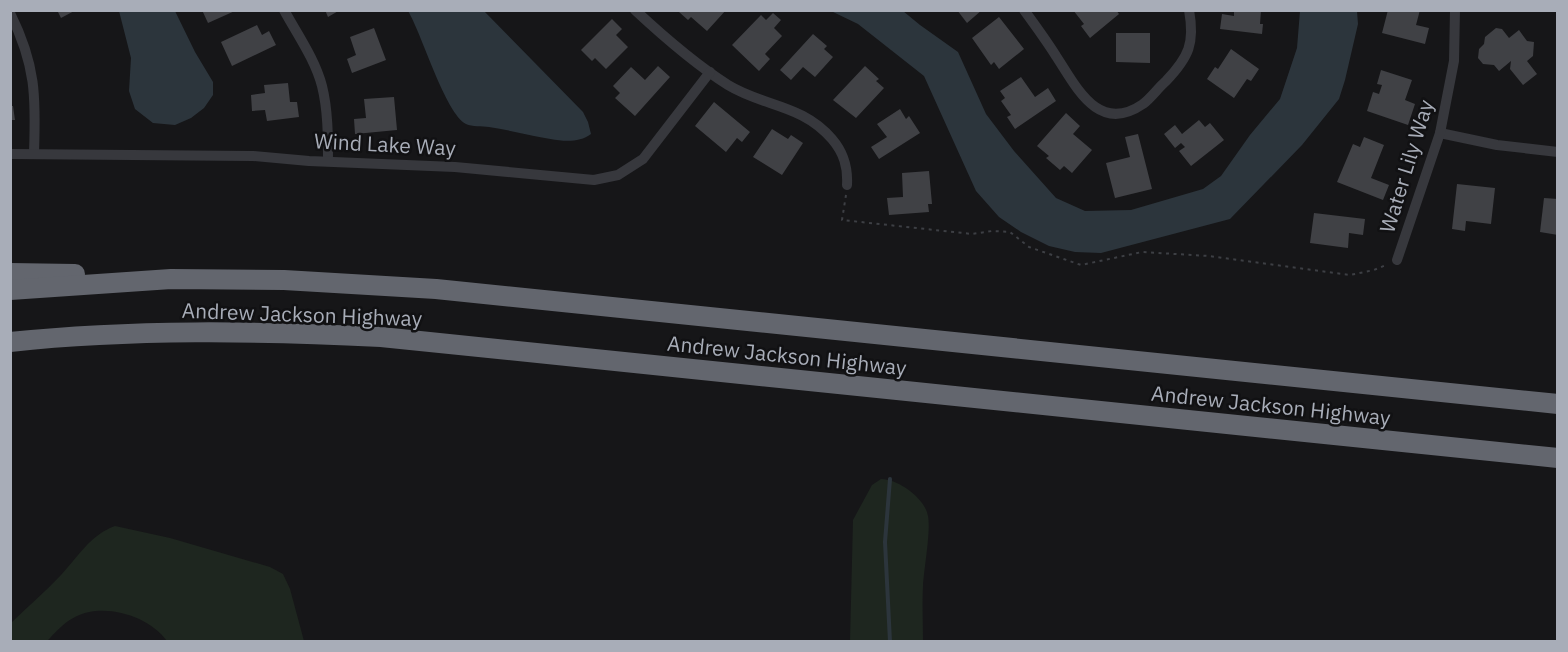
<svg xmlns="http://www.w3.org/2000/svg" width="1568" height="652" font-family="'IBM Plex Sans',sans-serif">
<rect width="100%" height="100%" fill="#161618"/>
<g fill="#1e261f">
<path d="M881,479C898,479 925,498 928,516C931,531 924,568 923,586C922,604 923,623 923,641H850L853,520L872,485Z"/>
<path d="M115,526L170,538L270,567L283,574L290,589L304,641H167C149,616 104,602 75,617C64,622 55,633 47,641H11V623C27,607 45,592 61,575C78,557 90,535 115,526Z"/>
</g>
<g fill="#2c353c">
<polygon points="119,11 175,11 195,52 213,82 213,95 204,108 191,118 175,125 153,123 135,109 129,91 131,58"/>
<path d="M408,11H484L583,112L588,122L591,134C575,146 552,139 534,136C519,133 504,129 489,127C482,126 472,127 466,124C445,113 422,34 408,11Z"/>
<polygon points="831,11 903,11 920,25 958,52 986,114 1014,151 1056,198 1085,211 1131,210 1203,189 1221,176 1250,135 1280,99 1297,48 1300,11 1357,11 1358,24 1345,80 1339,99 1302,145 1230,219 1101,253 1075,252 1049,246 1021,232 999,217 976,191 924,76 858,24"/>
</g>
<g fill="none" stroke-linecap="round" stroke-linejoin="round">
<polyline stroke="#2c353c" stroke-width="4" points="890,642 885,542 890,479"/>
</g>
<g fill="#404145">
<polygon points="57,10 76,10 61,18"/>
<polygon points="202,10 237,10 208,23"/>
<polygon points="325,10 340,10 328,17"/>
<polygon points="680,10 726,10 707,31 691,17 688,20 679,12"/>
<polygon points="957,10 982,10 967,23"/>
<polygon points="1073,10 1116,10 1119,14 1090,38 1081,26 1084,24"/>
<polygon points="1234,10 1261,10 1260,24 1263,24 1262,34 1220,29 1222,14 1234,16"/>
<polygon points="1388,10 1420,10 1416,25 1429,28 1425,44 1382,33"/>
<polygon points="773,13 781,20 774,28 782,36 765,54 770,59 759,71 732,45 761,15 766,20"/>
<polygon points="999,17 1024,49 999,69 994,62 991,65 972,38"/>
<polygon points="612,19 622,29 616,35 628,47 606,69 595,58 592,61 581,50"/>
<polygon points="257,25 262,35 269,31 276,45 232,66 221,42"/>
<polygon points="374,28 386,60 352,73 347,59 356,55 350,37"/>
<polygon points="1496,28 1502,29 1509,38 1519,30 1527,41 1534,42 1533,56 1527,61 1537,74 1523,85 1510,69 1511,61 1499,71 1494,65 1483,64 1478,58 1479,49 1484,44 1485,37"/>
<polygon points="1116,33 1150,33 1150,63 1116,62"/>
<polygon points="813,34 827,46 824,49 833,57 815,77 803,67 791,80 780,70"/>
<polygon points="1231,49 1259,69 1251,81 1247,79 1234,98 1207,79 1215,67 1218,69"/>
<polygon points="658,66 670,77 635,116 615,98 620,93 613,86 631,67 645,80"/>
<polygon points="865,66 879,79 876,81 884,88 856,118 833,100"/>
<polygon points="1381,70 1412,80 1405,100 1415,104 1408,125 1367,111 1373,92 1379,94 1382,85 1377,84"/>
<polygon points="1021,77 1035,97 1048,88 1056,101 1015,129 1007,117 1011,115 1001,101 1005,98 1000,91"/>
<polygon points="288,83 290,102 297,102 299,117 267,121 265,110 252,111 251,95 265,93 264,85"/>
<polygon points="394,97 397,130 355,134 354,119 366,118 364,99"/>
<polygon points="714,102 750,132 742,142 737,138 726,152 695,126"/>
<polygon points="10,106 13,106 15,120 10,120"/>
<polygon points="900,109 906,119 909,116 920,133 879,159 871,147 887,137 877,124"/>
<polygon points="1066,113 1080,126 1073,134 1092,150 1072,173 1064,166 1060,170 1046,158 1049,156 1037,146"/>
<polygon points="1199,120 1205,127 1210,123 1224,140 1191,166 1179,151 1185,147 1181,143 1175,148 1164,134 1175,125 1182,134"/>
<polygon points="772,129 788,139 791,135 803,143 782,175 753,157"/>
<polygon points="1138,134 1152,189 1115,198 1106,163 1130,157 1125,137"/>
<polygon points="1364,137 1384,145 1371,178 1389,185 1383,200 1337,182 1353,144 1360,147"/>
<polygon points="929,171 932,204 928,204 929,212 889,215 887,198 903,197 902,173"/>
<polygon points="1457,184 1495,188 1491,224 1466,221 1465,231 1452,229"/>
<polygon points="1544,198 1558,199 1558,235 1540,232"/>
<polygon points="1314,213 1365,219 1363,235 1349,233 1348,248 1310,243"/>
</g>
<g fill="none" stroke-linecap="round" stroke-linejoin="round">
<polyline stroke="#3d3f44" stroke-width="2" stroke-dasharray="3 4.5" stroke-linecap="butt" points="846,195 842,220 972,234 992,231 1010,232 1029,247 1081,265 1142,252 1209,256 1350,275 1374,270 1386,265"/>
<g stroke="#37383d" stroke-width="10">
<path d="M284,10C297,34 315,59 322,86C328,110 328,136 328,161"/>
<path d="M635,10C664,37 695,64 728,85C764,107 802,104 832,139C844,153 848,167 847,185"/>
<path d="M1024,10C1035,25 1046,40 1056,56C1076,86 1098,135 1143,104C1151,98 1158,88 1166,81C1189,57 1195,43 1189,10"/>
<path d="M10,13C36,65 36,97 34,153"/>
<polyline points="1440,133 1497,145 1558,152"/>
<polyline points="10,154 253,156 309,161 455,167 594,180 618,175 643,159 710,72"/>
<polyline points="1397,260 1440,133 1454,61 1455,10"/>
</g>
<g stroke="#63666e" stroke-width="20">
<polyline points="10,273 75,274"/>
<polyline points="10,290 171,279 284,280 436,289 1558,404"/>
<path d="M10,342C133,329 257,331 381,337L1558,458"/>
</g>
</g>
<g text-anchor="middle" dominant-baseline="central" stroke-width="5" stroke-linejoin="round" paint-order="stroke">
<g font-size="21" fill="#a8adb8" stroke="#111113">
<text transform="translate(385 144) rotate(3)">Wind Lake Way</text>
<text transform="translate(1406 166) rotate(-73)">Water Lily Way</text>
<text transform="translate(302 314) rotate(2)">Andrew Jackson Highway</text>
<text transform="translate(787 355) rotate(6)">Andrew Jackson Highway</text>
<text transform="translate(1271 405) rotate(6)">Andrew Jackson Highway</text>
</g>
</g>
<rect width="1568" height="652" fill="none" stroke="#a8adb8" stroke-width="24"/>
</svg>
